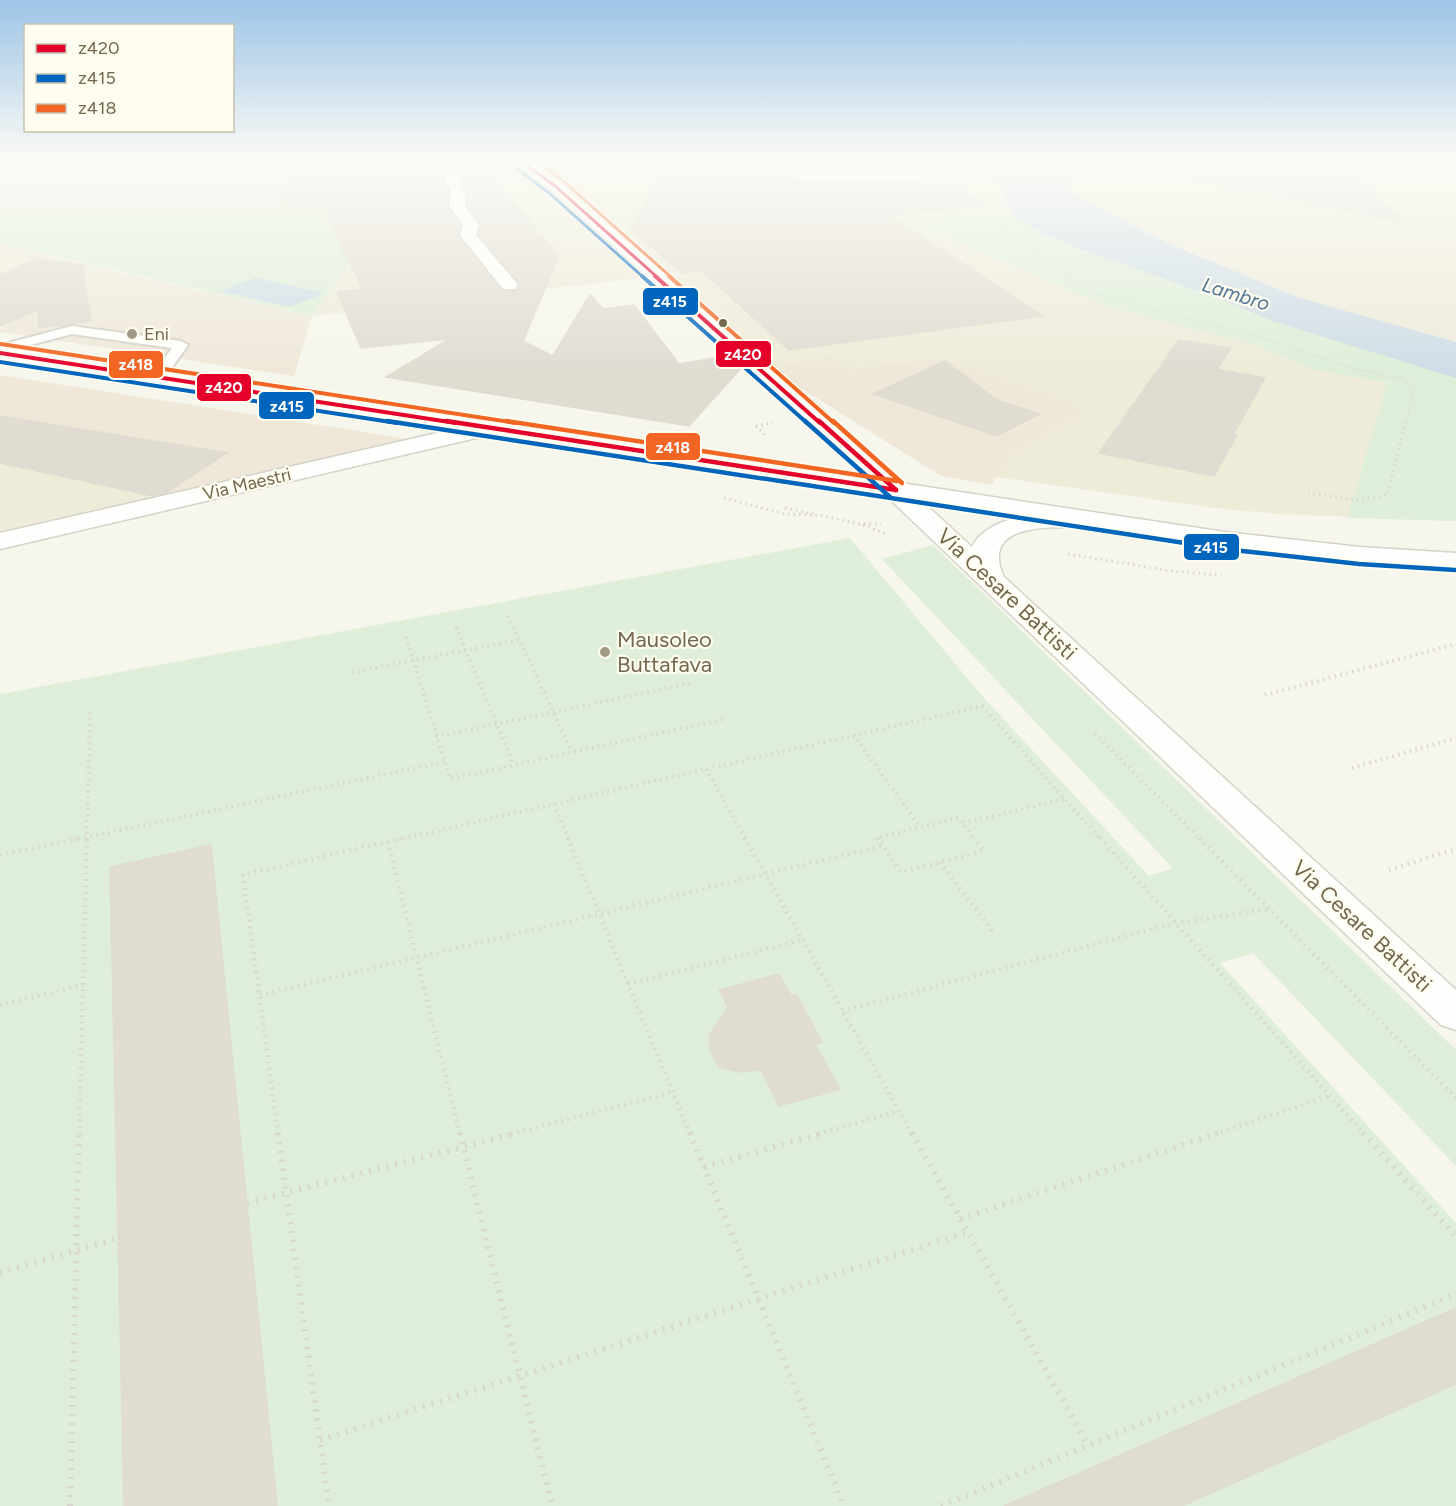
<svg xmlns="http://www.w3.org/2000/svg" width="1456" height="1506" font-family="Figtree,sans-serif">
<rect width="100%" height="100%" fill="#f7f6ec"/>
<g fill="#eeebd9">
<polygon points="0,161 58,161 11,179 0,178"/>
<polygon points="235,161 499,161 548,190 643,278 312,316 368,237 441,176"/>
<polygon points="540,161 983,161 999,185 1011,214 1046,236 1456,378 1456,521 1280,514 1214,508 996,477 1012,454 1023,451 1039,437 1080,416 936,357 846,370 767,367 573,190 562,176"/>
<polygon points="1058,161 1456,161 1456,342 1297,297 1165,242 1074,194"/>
<polygon points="0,243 123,273 0,328"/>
<polygon points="0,463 159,497 0,536"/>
</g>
<g fill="#efe8d9">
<polygon points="123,273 312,316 294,376 0,332 0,328"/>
<polygon points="830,357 847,370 936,357 1074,403 1081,416 1039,437 1023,451 1012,454 991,485 941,476 767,367"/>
<polygon points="0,375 409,439 159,497 0,463"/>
</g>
<g fill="#deeed8">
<polygon points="58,161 235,161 442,176 368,237 312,316 0,243 0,178 11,179"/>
<polygon points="1011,214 1046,236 1225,301 1272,321 1456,378 1456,521 1347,518 1387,383 1315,370 1249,343 1108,307 913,222 933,218"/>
<polygon points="850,538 983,697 1149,876 1173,868 882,559 933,545 1456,1050 1456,1166 1253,953 1220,963 1456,1223 1456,1506 0,1506 0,694"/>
</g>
<g fill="#cfdde6">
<polygon points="983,161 1058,161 1074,194 1165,242 1297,297 1456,342 1456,378 1272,321 1225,301 1046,236 1011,214 999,185"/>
<polygon points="255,278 325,293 290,307 220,291"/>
</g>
<g fill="#e1dcd2" stroke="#dfdccf" stroke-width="1.5">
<polygon points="330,161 459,161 442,178 449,192 447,207 461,225 458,236 501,290 515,291 520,284 478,234 481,224 467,205 467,192 462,180 480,163 559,256 523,341 553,356 590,294 603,309 634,305 679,364 732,355 743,366 689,426 386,377 449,339 361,348 337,292 363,289 325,215 331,212 282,203 292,199 264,194"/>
<polygon points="670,161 778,161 781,163 779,171 781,176 804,182 954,186 989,205 889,216 1043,316 789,350 702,271 683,273 630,229"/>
<polygon points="1189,161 1344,161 1402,222 1187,178"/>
<polygon points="800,163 912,164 929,173 805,170 799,168"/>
<polygon points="37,259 82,265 91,321 39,328 38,310 0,326 0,275"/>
<polygon points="1179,340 1231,348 1217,369 1265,378 1233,435 1237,435 1214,476 1099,453"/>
<polygon points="945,361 997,400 1040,414 997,436 873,394"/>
<polygon points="0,416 227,453 166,493 153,496 0,463"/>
<polygon points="211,845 277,1506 124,1506 110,867"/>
<polygon points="779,974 791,996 796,994 822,1042 815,1044 840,1089 779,1106 761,1070 739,1072 719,1067 711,1052 709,1036 728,1007 719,990"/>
<polygon points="1456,1308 1456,1384 1182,1506 1004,1506"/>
</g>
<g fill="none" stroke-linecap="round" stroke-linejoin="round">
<g stroke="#d5d3c9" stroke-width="4">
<polygon id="lane" points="72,326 181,341 188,345 163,380 158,381 151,377 172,348 72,334 0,353 0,345"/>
</g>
<g stroke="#d5d3c9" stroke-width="3">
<g id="street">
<polygon points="462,161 478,161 459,179 465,192 465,206 479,225 476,235 515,281 518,285 515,289 503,289 460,235 463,225 449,206 451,192 444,178"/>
<path d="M514,161H530L560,183L824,411L972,547C988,512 1067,506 1101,515L1105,520L1101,525L1092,528C1058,527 978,520 1004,577L1456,990V1030L1441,1025L808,421L550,189Z"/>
<polygon points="784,161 798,161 796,170 805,172 966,176 973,180 966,184 805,180 783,175 781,172"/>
<polygon points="494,420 502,422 505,427 502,432 0,549 0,533"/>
</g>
</g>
<g stroke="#d4d2c8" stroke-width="3">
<polygon id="secondary" points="0,347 1225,532 1360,547 1456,553 1456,569 1360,563 1225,548 0,359"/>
</g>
<polyline stroke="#d9d6cf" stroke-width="1.5" stroke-dasharray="1 2" stroke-linecap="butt" points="989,219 1069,277"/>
<polyline stroke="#d9d6cf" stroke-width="2" stroke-dasharray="1 3" stroke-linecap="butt" points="1066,276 1089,292 1260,337 1356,369 1402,379 1415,389 1406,423"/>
<g stroke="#d9d6cf" stroke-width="3" stroke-dasharray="1.5 4" stroke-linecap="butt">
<polyline points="756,426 773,423"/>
<polyline points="756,426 767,437"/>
<polyline points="1308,493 1357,500 1387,495 1406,421"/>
<polyline points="724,498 785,514 819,515 859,524 881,524"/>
<polyline points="785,508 813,514"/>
<polyline points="863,525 889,535"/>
<polyline points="1068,554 1171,571 1221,575"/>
</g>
<g stroke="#d9d6cf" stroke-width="4" stroke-dasharray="1.5 4.5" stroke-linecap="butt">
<polyline points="508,616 572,752"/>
<polyline points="456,627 514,765"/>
<polyline points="406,637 450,779 725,719"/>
<polyline points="352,672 519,640"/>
<polyline points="1265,695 1456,644"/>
<polyline points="1095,733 1201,840"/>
<polyline points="854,735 920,827"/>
<polyline points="436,737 691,683"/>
<polyline points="1352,768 1456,738"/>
<polyline points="706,769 746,840"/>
<polyline points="554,804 569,840"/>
<polyline points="963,823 1064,799"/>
<polyline points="73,840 444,762"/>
<polyline points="87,840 90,712"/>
<polyline points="397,840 982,706 1101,840"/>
<polyline points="878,840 877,838 958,818 975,840"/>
</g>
<g stroke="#d9d6cf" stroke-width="4.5" stroke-dasharray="1.5 5" stroke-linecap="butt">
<polyline points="568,838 690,1134"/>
<polyline points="745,838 912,1134"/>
<polyline points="877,838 901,872 984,851 974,838"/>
<polyline points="1100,838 1364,1134"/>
<polyline points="1199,838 1456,1098"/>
<polyline points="388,842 460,1134"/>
<polyline points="0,855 80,838"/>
<polyline points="940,862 993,932"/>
<polyline points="1389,870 1456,849"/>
<polyline points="628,984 802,940"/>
<polyline points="260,995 883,846"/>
<polyline points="0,1005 83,985"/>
<polyline points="842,1011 1175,923 1269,909"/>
<polyline points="79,1134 87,838"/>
<polyline points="278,1134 243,875 404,838"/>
<polyline points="511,1134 673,1092"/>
<polyline points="818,1134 899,1111"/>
<polyline points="1215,1134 1330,1096"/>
</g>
<g stroke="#d9d6cf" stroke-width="6" stroke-dasharray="2 7" stroke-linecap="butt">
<polyline points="278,1133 329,1506"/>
<polyline points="460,1133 552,1506"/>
<polyline points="690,1133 844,1506"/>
<polyline points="912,1133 1088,1445"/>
<polyline points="1363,1133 1456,1237"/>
<polyline points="704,1167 823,1133"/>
<polyline points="247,1203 516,1133"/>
<polyline points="960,1219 1219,1133"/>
<polyline points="0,1273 118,1238"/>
<polyline points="320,1440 967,1232"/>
<polyline points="70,1506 79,1133"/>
<polyline points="941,1506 1456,1294"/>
</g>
<use href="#lane" fill="#fefefc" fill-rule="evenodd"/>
<use href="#street" fill="#fefefc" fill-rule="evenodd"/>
<use href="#secondary" fill="#fefefc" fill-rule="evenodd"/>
<g stroke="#fefdef" stroke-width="5">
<polyline id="bus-1-far2" points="521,161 555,186 657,277"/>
</g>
<g stroke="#fefdef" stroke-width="7">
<g id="bus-1-far1">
<polyline points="655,276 820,423"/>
<polyline points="0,353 456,423"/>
</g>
</g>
<g stroke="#fefdef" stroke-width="8">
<g id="bus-1">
<polyline points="446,421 896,490"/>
<polyline points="819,421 896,490"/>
</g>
</g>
<g stroke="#fefdef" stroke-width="5">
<polyline id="bus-2-far2" points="516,168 549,193 643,277"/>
</g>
<g stroke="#fefdef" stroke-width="7">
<g id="bus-2-far1">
<polyline points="642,276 807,423"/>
<polyline points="0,362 397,423"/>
</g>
</g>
<g stroke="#fefdef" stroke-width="8">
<g id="bus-2">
<polyline points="387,421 1224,549 1359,564 1455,570"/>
<polyline points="805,421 890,497"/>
</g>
</g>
<g stroke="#fefdef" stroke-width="5">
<polyline id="bus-3-far2" points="536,161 561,179 671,277"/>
</g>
<g stroke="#fefdef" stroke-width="7">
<g id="bus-3-far1">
<polyline points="669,276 834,423"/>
<polyline points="1,344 516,423"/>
</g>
</g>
<g stroke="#fefdef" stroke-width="8">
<g id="bus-3">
<polyline points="506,421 897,481"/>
<polyline points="833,421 902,483"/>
</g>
</g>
<use href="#bus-1-far2" stroke="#e4002b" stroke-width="3"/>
<use href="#bus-1-far1" stroke="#e4002b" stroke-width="4"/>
<use href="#bus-1" stroke="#e4002b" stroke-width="4.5"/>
<use href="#bus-2-far2" stroke="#0065bd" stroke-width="3"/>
<use href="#bus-2-far1" stroke="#0065bd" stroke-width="4"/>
<use href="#bus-2" stroke="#0065bd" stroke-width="4.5"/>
<use href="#bus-3-far2" stroke="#f26522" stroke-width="3"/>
<use href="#bus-3-far1" stroke="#f26522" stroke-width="4"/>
<use href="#bus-3" stroke="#f26522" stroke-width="4.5"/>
</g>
<linearGradient id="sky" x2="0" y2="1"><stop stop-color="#9ec4e7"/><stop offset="0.43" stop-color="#fbfbf6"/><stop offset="1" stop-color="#fbfbf6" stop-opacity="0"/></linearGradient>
<rect width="1456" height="372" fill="url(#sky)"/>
<circle fill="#73674e" stroke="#fefdef" stroke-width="2" cx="723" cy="323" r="5"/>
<g fill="#a19985" stroke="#fefdef" stroke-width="2">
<circle cx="132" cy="334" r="6"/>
<circle cx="605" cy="652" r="6"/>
</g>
<g text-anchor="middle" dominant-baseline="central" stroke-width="4.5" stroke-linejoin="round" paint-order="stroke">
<g font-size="18" fill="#73674e" stroke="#fefdef" text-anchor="start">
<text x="144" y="334">Eni</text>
</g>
<g font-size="18" fill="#73674e" stroke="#fefdef">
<text transform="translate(247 484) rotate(-13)">Via Maestri</text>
</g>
<g font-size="20" font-style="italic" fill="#537799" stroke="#fefdef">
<text transform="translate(1236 294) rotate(17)">Lambro</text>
</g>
<g font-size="22" fill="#73674e" stroke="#fefdef">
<text transform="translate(1007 594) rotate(43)">Via Cesare Battisti</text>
<text transform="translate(1362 926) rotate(43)">Via Cesare Battisti</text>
</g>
<g font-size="22" fill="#73674e" stroke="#fefdef" text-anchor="start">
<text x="617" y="639">Mausoleo<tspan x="617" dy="25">Buttafava</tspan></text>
</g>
</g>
<g stroke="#fefdef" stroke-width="2">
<rect x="642" y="287" width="57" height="29" rx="6" fill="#0065bd"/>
<rect x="715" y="340" width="57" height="28" rx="6" fill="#e4002b"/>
<rect x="108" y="350" width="56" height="29" rx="6" fill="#f26522"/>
<rect x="196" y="373" width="56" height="29" rx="6" fill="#e4002b"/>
<rect x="258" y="391" width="57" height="29" rx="6" fill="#0065bd"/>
<rect x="645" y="432" width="56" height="29" rx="6" fill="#f26522"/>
<rect x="1183" y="533" width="57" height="28" rx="6" fill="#0065bd"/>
</g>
<g font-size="16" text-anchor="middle" font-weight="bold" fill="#fff">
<text x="670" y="307">z415</text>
<text x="743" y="360">z420</text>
<text x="136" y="370">z418</text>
<text x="224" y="393">z420</text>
<text x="287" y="412">z415</text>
<text x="673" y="453">z418</text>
<text x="1211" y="553">z415</text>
</g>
<rect x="24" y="24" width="210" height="108" fill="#fefdef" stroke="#c6c1af" stroke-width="1.5"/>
<rect x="36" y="44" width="30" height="9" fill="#e4002b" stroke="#c6c1af" stroke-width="1.5"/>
<text x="78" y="54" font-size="18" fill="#73674e">z420</text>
<rect x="36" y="74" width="30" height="9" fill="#0065bd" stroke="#c6c1af" stroke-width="1.5"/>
<text x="78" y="84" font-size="18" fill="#73674e">z415</text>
<rect x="36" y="104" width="30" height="9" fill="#f26522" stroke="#c6c1af" stroke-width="1.5"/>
<text x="78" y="114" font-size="18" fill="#73674e">z418</text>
</svg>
